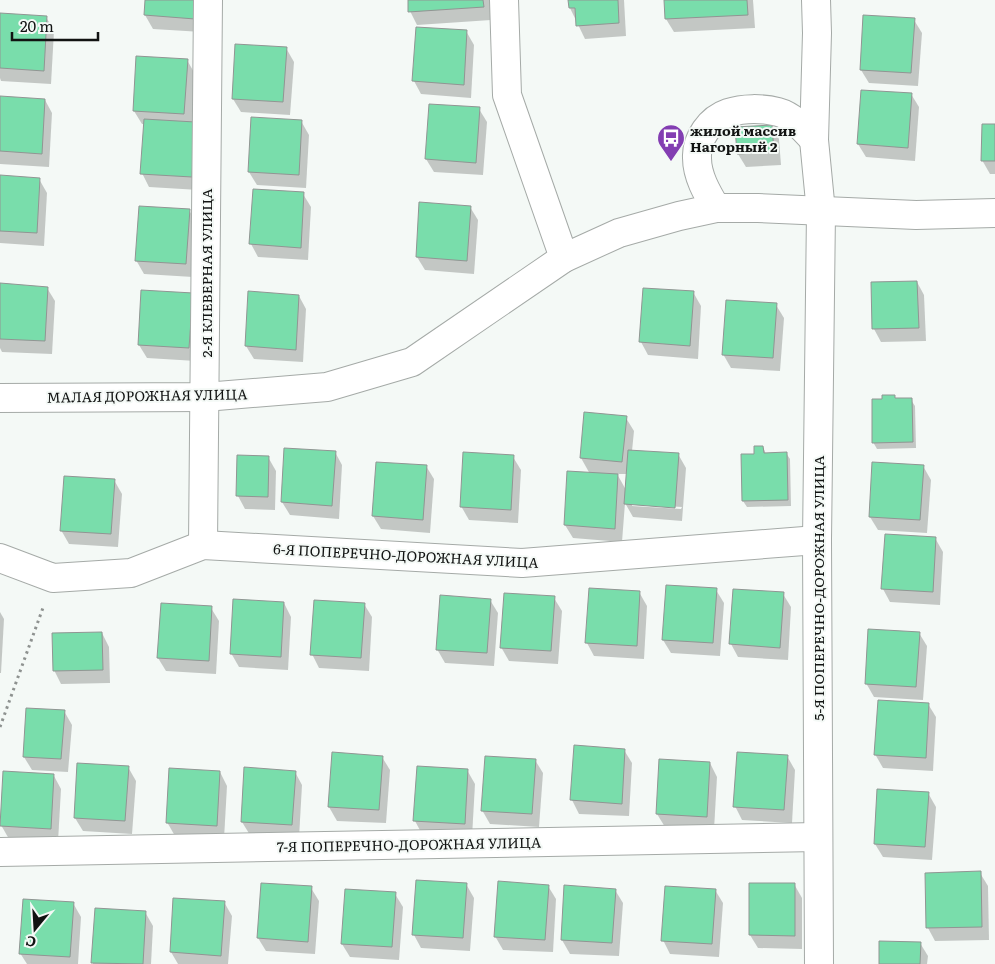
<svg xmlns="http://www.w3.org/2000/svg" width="995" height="964" font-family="Literata,serif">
<rect width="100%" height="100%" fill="#f4f9f6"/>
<g fill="#0003" fill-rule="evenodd">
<polygon points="146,0 204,0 202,32 153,29 145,15"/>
<polygon points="409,0 490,0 491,20 417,25 410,11"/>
<polygon points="569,0 624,0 626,36 585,39 570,8"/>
<polygon points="665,0 753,0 755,28 674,32 666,19"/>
<polygon points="0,14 46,17 54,31 51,84 1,81 0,78"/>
<polygon points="914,20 922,33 918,86 869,83 861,70"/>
<polygon points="417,28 466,31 474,45 471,98 421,94 414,81"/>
<polygon points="286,48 294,62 290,115 241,112 233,99"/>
<polygon points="187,60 195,74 192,123 199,190 149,187 142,173 145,124 142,124 134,111"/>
<polygon points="911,94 919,107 915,161 866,157 858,144"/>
<polygon points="0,97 45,100 52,113 49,167 0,164"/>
<polygon points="479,109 487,122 483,175 434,172 426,159"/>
<polygon points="301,121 309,135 306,188 257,185 249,172"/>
<polygon points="995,125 995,174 990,174 982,160"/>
<polygon points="771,126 779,139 781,165 746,167 738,154"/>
<polygon points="0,177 39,179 47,193 44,246 0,243"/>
<polygon points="303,194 311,207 308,260 258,257 251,244"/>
<polygon points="470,207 478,220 474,274 425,270 417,257"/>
<polygon points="189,210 197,224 193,277 144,274 136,260"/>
<polygon points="917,282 924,295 926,341 881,342 874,329 873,283"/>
<polygon points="0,285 47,288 55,301 52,354 2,352 0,348"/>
<polygon points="693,292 701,306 698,359 648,355 641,342"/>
<polygon points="192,294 196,361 147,358 139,345"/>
<polygon points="299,296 306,309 303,362 254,359 246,346"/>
<polygon points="776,305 784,318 780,371 731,368 723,354"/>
<polygon points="896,400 911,400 915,406 916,448 877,449 873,442"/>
<path d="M626,418L634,431L632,451L678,454L686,468L682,521L633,517L625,503L622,542L573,538L565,525L590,474L581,458ZM617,474H627L626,490L621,481ZM632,504L682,507L681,509L632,506Z"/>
<polygon points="763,447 766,454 786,453 790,459 791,506 747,507 743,501 755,455"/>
<polygon points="285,449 335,452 342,465 339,519 290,515 282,502"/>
<polygon points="268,457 276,471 275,510 245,509 238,496"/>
<polygon points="513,457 521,470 518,523 469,520 461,506"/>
<polygon points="426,466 434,479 430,533 381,529 373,516"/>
<polygon points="923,466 931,480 927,533 878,530 870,517"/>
<polygon points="114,480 122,494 118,547 69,544 61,530"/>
<polygon points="935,538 943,552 940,605 890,602 883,589"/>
<polygon points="716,590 724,603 720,656 671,653 663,640"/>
<polygon points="639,592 647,606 644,659 594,656 587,643"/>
<polygon points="783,594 791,607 788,660 738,657 731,644"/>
<polygon points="554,598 562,611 558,664 509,661 501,647"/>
<polygon points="490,600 498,613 494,666 445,663 437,649"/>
<polygon points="284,603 291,617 288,670 239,667 231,653"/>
<polygon points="364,604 372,617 369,671 319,668 312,654"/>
<polygon points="211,608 219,621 216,674 166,671 158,658"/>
<polygon points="0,612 4,619 1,673 0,673"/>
<polygon points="102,633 109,647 110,683 61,684 54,670"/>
<polygon points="919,633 927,646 923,700 874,697 866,683"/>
<polygon points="928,704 936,717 933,771 883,768 875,754"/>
<polygon points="64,711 72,725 68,772 32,770 24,757"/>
<polygon points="575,747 624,750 632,763 629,816 579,814 572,800"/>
<polygon points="333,754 382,757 390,770 386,823 337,821 329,807"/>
<polygon points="787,756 795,770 792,823 742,820 735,806"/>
<polygon points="535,760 543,773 539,827 490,824 482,810"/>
<polygon points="710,763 717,777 714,830 665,827 657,814"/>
<polygon points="128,767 136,781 132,834 83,831 75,818"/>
<polygon points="467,770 475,784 472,837 422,834 415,821"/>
<polygon points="220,772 227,786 224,839 175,836 167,822"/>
<polygon points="295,772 302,785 299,838 250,835 242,822"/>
<polygon points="54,776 61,789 58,842 9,839 1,825"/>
<polygon points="928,793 936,807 932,860 883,857 875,844"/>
<polygon points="980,873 988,886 989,940 935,941 928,928 926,874"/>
<polygon points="466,884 474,898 470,951 421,948 414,935"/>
<polygon points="794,884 802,898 802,949 758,948 750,935"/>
<polygon points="548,886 556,899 553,952 503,950 495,936"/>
<polygon points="566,887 615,890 623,903 619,956 570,954 562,940"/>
<polygon points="311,888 319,901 315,954 266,951 258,938"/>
<polygon points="715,890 723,903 719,957 670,954 663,940"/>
<polygon points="395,894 403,907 399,960 350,957 342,944"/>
<polygon points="175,899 224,902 232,916 228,964 178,964 171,952"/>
<polygon points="73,903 81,917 78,964 27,964 20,953"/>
<polygon points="145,912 153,926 151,964 93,964 93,963"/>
<polygon points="920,943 928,956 927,964 880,964"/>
</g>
<g fill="#79ddab" stroke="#919593">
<polygon points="145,0 196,0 195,19 144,15"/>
<polygon points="408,0 483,0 484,7 408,12"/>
<polygon points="568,0 618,0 619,23 576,26 575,8 569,8"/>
<polygon points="664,0 747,0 748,15 665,19"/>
<polygon points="0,13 47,16 44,71 0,68"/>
<polygon points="863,15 915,18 911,73 860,70"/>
<polygon points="416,27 467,30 464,85 412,81"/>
<polygon points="235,44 287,47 283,102 232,99"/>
<polygon points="136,56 188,59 184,114 133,111"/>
<polygon points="861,90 912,93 908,148 857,144"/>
<polygon points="0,96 45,99 42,154 0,151"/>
<polygon points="429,104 480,107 476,163 425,159"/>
<polygon points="251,117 302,120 299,175 248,172"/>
<polygon points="144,119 195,122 192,177 140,174"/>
<polygon points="982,124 995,124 995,161 981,161"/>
<polygon points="772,125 774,152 737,154 735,127"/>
<polygon points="0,175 40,178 37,233 0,231"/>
<polygon points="253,189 304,192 301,248 249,244"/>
<polygon points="419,202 471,206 467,261 416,257"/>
<polygon points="139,206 190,209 186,264 135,261"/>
<polygon points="917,281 919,328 872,329 871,282"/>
<polygon points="0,283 48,287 45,341 0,339"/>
<polygon points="643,288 694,291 690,346 639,342"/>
<polygon points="141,290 193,293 189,348 138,345"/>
<polygon points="248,291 299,295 296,350 245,346"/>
<polygon points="726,300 777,303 773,358 722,355"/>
<polygon points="882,395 895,395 895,398 912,398 913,442 872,443 872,399 882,399"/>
<polygon points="584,412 627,416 622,462 580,458"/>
<polygon points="754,446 763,446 764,453 787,452 788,500 742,501 741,454 754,454"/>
<polygon points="284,448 336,451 332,506 281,502"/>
<polygon points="628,450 679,453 675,508 624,504"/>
<polygon points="463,452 514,455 511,510 460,507"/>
<polygon points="237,455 269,456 268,497 236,496"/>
<polygon points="376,462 427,465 423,520 372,516"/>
<polygon points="872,462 924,465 920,520 869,517"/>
<polygon points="567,471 618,474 615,529 564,525"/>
<polygon points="64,476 115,479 111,534 60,531"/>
<polygon points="885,534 936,537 933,592 881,589"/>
<polygon points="666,585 717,588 713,643 662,640"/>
<polygon points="589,588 640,591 637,646 585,643"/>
<polygon points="733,589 784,592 780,648 729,644"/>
<polygon points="504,593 555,596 551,651 500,648"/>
<polygon points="440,595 491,599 487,653 436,650"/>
<polygon points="233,599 284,602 281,657 230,654"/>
<polygon points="314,600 365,603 361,658 310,655"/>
<polygon points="161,603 212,606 209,661 157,658"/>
<polygon points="868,629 920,632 916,687 865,684"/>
<polygon points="102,632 103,670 53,671 52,633"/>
<polygon points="878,700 929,703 926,758 874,755"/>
<polygon points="26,708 65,710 61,759 23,757"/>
<polygon points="574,745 625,749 622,804 570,800"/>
<polygon points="332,752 383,756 379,810 328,807"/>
<polygon points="737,752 788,755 784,810 733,807"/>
<polygon points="485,756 536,759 532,814 481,811"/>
<polygon points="659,759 710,762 707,817 656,814"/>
<polygon points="77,763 129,766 125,821 74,818"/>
<polygon points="417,766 468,769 465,824 413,821"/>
<polygon points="244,767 296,771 292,825 241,822"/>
<polygon points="169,768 220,771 217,826 166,823"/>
<polygon points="3,771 54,774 51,829 0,826"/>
<polygon points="877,789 929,792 925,847 874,844"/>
<polygon points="981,871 982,927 926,928 925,873"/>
<polygon points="416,880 467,883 463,938 412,935"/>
<polygon points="498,881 549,885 545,940 494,937"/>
<polygon points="261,883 312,886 308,942 257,938"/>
<polygon points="749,883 795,883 795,936 749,935"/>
<polygon points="564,885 616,889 612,943 561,940"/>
<polygon points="665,886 716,889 712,944 661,941"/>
<polygon points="345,889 396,892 392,947 341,944"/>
<polygon points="173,898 225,901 221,956 170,952"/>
<polygon points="23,899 74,902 70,957 19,954"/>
<polygon points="95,908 146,911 143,964 91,963"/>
<polygon points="879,941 921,942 920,964 879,964"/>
</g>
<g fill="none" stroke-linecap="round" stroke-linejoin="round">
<g stroke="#a5aaa7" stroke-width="30">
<g id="minor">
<polyline points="504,0 507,95 564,258"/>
<polyline points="816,0 817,33 814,140 821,212 817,540 819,964"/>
<path d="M716,208C707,193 697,176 697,158C696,139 710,119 728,113C743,108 762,108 778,112C793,116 804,129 814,140"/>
<polyline points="0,398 205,397 327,387 412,362 564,258 619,233 679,216 716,208 758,208 916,215 995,213"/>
<polyline points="203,545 208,0"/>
<polyline points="0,558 53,578 131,573 203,545 522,563 817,540"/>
<polyline points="0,852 818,837"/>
</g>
</g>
<polyline stroke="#8e9290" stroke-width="3" stroke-dasharray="2.5 4" stroke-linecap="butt" points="0,727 44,605"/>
<use href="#minor" stroke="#fff" stroke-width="28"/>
</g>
<defs>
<g id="bus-pin" transform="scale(1.4375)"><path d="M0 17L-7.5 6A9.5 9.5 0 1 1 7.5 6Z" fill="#833eb2" stroke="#f4f9f6"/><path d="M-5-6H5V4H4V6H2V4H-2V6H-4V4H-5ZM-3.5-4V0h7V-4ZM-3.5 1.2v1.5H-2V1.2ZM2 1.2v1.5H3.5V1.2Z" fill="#fff"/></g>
</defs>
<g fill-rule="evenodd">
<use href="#bus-pin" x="671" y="138"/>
</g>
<g text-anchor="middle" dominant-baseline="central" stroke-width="4" stroke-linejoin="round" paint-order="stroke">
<g font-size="14" font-weight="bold" fill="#111312" stroke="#f4f9f6" text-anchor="start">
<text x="690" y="130">жилой массив<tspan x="690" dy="16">Нагорный 2</tspan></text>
</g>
<g font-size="14" fill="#111312" stroke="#f4f9f6">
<text transform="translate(206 273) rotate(-90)">2-Я КЛЕВЕРНАЯ УЛИЦА</text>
<text transform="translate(147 395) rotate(-1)">МАЛАЯ ДОРОЖНАЯ УЛИЦА</text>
<text transform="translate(406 555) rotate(3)">6-Я ПОПЕРЕЧНО-ДОРОЖНАЯ УЛИЦА</text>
<text transform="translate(818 588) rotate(-90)">5-Я ПОПЕРЕЧНО-ДОРОЖНАЯ УЛИЦА</text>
<text transform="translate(409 844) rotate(-1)">7-Я ПОПЕРЕЧНО-ДОРОЖНАЯ УЛИЦА</text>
</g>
</g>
<g transform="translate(35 929) rotate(198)" stroke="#f4f9f6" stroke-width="4" paint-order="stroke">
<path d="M0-4L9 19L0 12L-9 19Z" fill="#111312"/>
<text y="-8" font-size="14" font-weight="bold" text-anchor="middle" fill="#111312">С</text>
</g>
<path d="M12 32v8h86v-8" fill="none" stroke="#111312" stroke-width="2.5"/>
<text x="20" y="32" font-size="15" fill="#111312" stroke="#f4f9f6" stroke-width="4" paint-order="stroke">20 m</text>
</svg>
